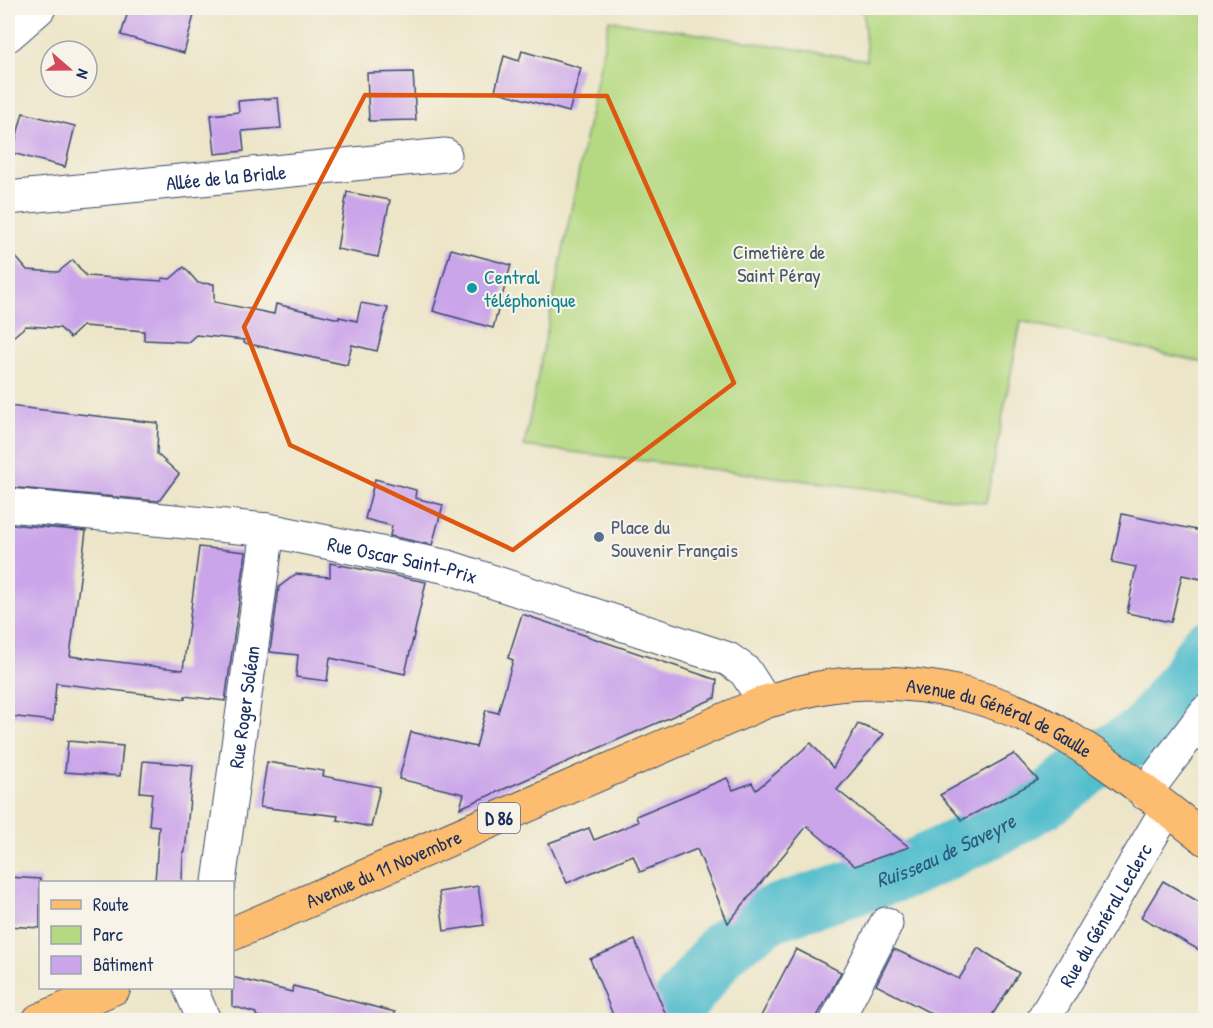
<svg xmlns="http://www.w3.org/2000/svg" width="1213" height="1028" font-family="'Patrick Hand',sans-serif">
<rect width="100%" height="100%" fill="#f7f3e8"/>
<filter id="ink" filterUnits="userSpaceOnUse"><feTurbulence type="fractalNoise" baseFrequency=".0167" numOctaves="2"/><feDisplacementMap in="SourceGraphic" scale="12" xChannelSelector="R" yChannelSelector="G"/><feConvolveMatrix kernelMatrix="1 2 1 2 8 2 1 2 1" color-interpolation-filters="sRGB"/></filter>
<filter id="wash" filterUnits="userSpaceOnUse"><feTurbulence type="fractalNoise" baseFrequency=".008" numOctaves="4" result="noise"/><feDisplacementMap in="SourceGraphic" scale="24" xChannelSelector="R" yChannelSelector="G"/><feGaussianBlur stdDeviation="1.35" result="paint"/><feColorMatrix in="noise" values="0 0 0 0 0 0 0 0 0 0 0 0 0 0 0 0 0 1.4 0 .05"/><feComposite in="paint" operator="in"/></filter>
<g filter="url(#wash)">
<rect width="100%" height="100%" fill="#ece5c7"/>
<polygon fill="#b5d982" stroke="#688470" stroke-width="1.5" points="863,8 1205,8 1205,363 1021,321 986,503 524,446 609,20 867,60"/>
<g fill="none" stroke-linecap="round" stroke-linejoin="round">
<path stroke="#52becd" stroke-width="56" id="s1" d="M667,1020L724,947L771,914L908,870L999,827L1052,796L1095,762L1144,733L1183,684L1206,648"/>
</g>
<g id="blocks">
<g fill="#cba5ea">
<polygon points="129,8 183,8 195,11 184,53 121,35"/>
<polygon points="522,51 581,68 569,112 495,91 504,56 519,61"/>
<polygon points="413,72 416,120 369,121 367,73"/>
<polygon points="278,98 281,128 242,131 244,151 215,154 211,115 239,112 238,101"/>
<polygon points="23,113 75,126 65,167 12,153"/>
<polygon points="347,192 390,200 378,257 337,249"/>
<polygon points="8,248 27,270 58,272 73,260 86,276 162,281 162,278 170,279 184,267 198,283 214,284 214,302 274,314 276,304 339,319 339,317 357,321 361,303 388,308 377,351 352,345 347,365 244,343 244,340 196,335 188,342 144,340 144,331 83,326 70,338 60,328 26,326 8,341"/>
<polygon points="451,249 511,265 493,328 433,311"/>
<polygon points="8,406 158,423 157,454 179,474 159,501 8,487"/>
<polygon points="375,479 416,490 415,498 443,505 432,545 390,536 392,526 365,519"/>
<polygon points="1122,514 1206,532 1206,557 1201,579 1182,575 1171,622 1127,613 1136,567 1112,562"/>
<polygon points="8,524 86,531 70,656 183,670 199,547 246,552 225,701 185,696 185,699 56,683 53,721 8,716"/>
<polygon points="330,563 426,582 405,674 330,658 327,681 296,677 298,655 270,652 279,587 296,574 330,577"/>
<polygon points="522,614 717,680 715,698 460,808 464,794 399,779 411,732 476,747 486,710 498,713 513,660 508,658"/>
<polygon points="858,724 884,734 837,790 909,847 855,866 807,826 728,923 697,849 640,872 633,855 567,883 549,843 589,828 594,840 638,822 636,816 727,778 733,790 752,783 756,790 811,743 833,768"/>
<polygon points="68,741 123,746 120,776 65,772"/>
<polygon points="1014,754 1038,780 962,820 940,795"/>
<polygon points="143,761 193,765 185,852 183,852 182,882 155,882 159,826 149,825 152,793 140,792"/>
<polygon points="267,762 324,771 323,776 380,787 371,827 337,820 338,816 260,807"/>
<polygon points="8,877 40,879 40,928 8,926"/>
<polygon points="1163,881 1206,906 1206,954 1141,917"/>
<polygon points="478,886 484,925 444,931 439,892"/>
<polygon points="635,940 668,1020 615,1020 590,959"/>
<polygon points="978,948 1019,973 989,1020 944,1020 876,985 894,949 959,979"/>
<polygon points="796,949 841,972 831,991 815,1020 759,1020"/>
<polygon points="232,977 292,992 293,986 395,1012 393,1020 274,1020 256,1016 256,1013 232,1006"/>
</g>
</g>
</g>
<g filter="url(#ink)">
<use href="#blocks" fill-opacity="0" stroke="#3a4a6e" stroke-width="1.5"/>
<g fill="none" stroke-linecap="round" stroke-linejoin="round">
<g stroke="#3a4a6e" stroke-width="35">
<g id="minor">
<polyline points="8,35 39,8"/>
<path id="s2" d="M8,198L445,155"/>
<path id="s3" d="M8,505L268,530L448,567L728,659L745,671L765,702"/>
<polyline points="1145,793 1206,712"/>
<path id="s4" d="M219,882L268,530"/>
<polyline points="190,988 204,1020"/>
<polyline points="837,1020 886,924"/>
<path id="s5" d="M1043,1020L1167,809"/>
</g>
</g>
<g stroke="#3a4a6e" stroke-width="35">
<g id="major">
<path id="s6" d="M232,934L765,702C793,694 820,686 849,684C927,678 1004,698 1070,739C1118,768 1161,805 1206,839"/>
<polyline points="39,1020 114,988"/>
</g>
</g>
<use href="#minor" stroke="#fff" stroke-width="33"/>
<use href="#major" stroke="#fcbd6f" stroke-width="33"/>
</g>
</g>
<path fill="none" stroke="#de5710" stroke-width="4.5" stroke-linejoin="round" d="M365,95L607,96L734,383L513,550L290,445L244,327Z"/>
<circle fill="#0f9aa8" stroke="#f7f3e8" stroke-width="2" cx="472" cy="288" r="6"/>
<circle fill="#5c6f8a" stroke="#f7f3e8" stroke-width="2" cx="599" cy="537" r="6"/>
<g text-anchor="middle" dominant-baseline="central" stroke-width="4.5" stroke-linejoin="round" paint-order="stroke">
<rect fill="#f7f3e8" stroke="#5d6a87" stroke-width="1.5" x="478" y="803" width="42" height="30" rx="4.5"/>
<g font-size="18" font-weight="bold" fill="#1b2f5e">
<text x="499" y="818">D 86</text>
</g>
<g font-size="20" fill="#1b2f5e" stroke="#f7f3e8">
<text stroke="none"><textPath href="#s2" startOffset="219">Allée de la Briale</textPath></text>
<text stroke="none"><textPath href="#s3" startOffset="399">Rue Oscar Saint-Prix</textPath></text>
<text stroke="none"><textPath href="#s4" startOffset="177">Rue Roger Soléan</textPath></text>
<text stroke="none"><textPath href="#s6" startOffset="824">Avenue du Général de Gaulle</textPath></text>
<text stroke="none"><textPath href="#s6" startOffset="165">Avenue du 11 Novembre</textPath></text>
<text stroke="none"><textPath href="#s5" startOffset="122">Rue du Général Leclerc</textPath></text>
</g>
<g font-size="20" fill="#425a67" stroke="#f7f3e8">
<text x="779" y="251">Cimetière de<tspan x="779" dy="23">Saint Péray</tspan></text>
</g>
<g font-size="20" fill="#0d838f" stroke="#f7f3e8" text-anchor="start">
<text x="484" y="276">Central<tspan x="484" dy="23">téléphonique</tspan></text>
</g>
<g font-size="20" fill="#4e5e75" stroke="#f7f3e8" text-anchor="start">
<text x="611" y="526">Place du<tspan x="611" dy="23">Souvenir Français</tspan></text>
</g>
<g font-size="21" font-style="italic" fill="#2c5a7f" stroke="#f7f3e8">
<text stroke="none"><textPath href="#s1" startOffset="336">Ruisseau de Saveyre</textPath></text>
</g>
</g>
<rect width="1213" height="1028" fill="none" stroke="#f7f3e8" stroke-width="30"/>
<rect x="39" y="881" width="195" height="108" fill="#f7f3e8" stroke="#9fa5b1" stroke-width="1.5"/>
<rect x="51" y="900" width="30" height="9" fill="#fcbd6f" stroke="#9fa5b1" stroke-width="1.5"/>
<text x="93" y="911" font-size="18" fill="#1b2f5e">Route</text>
<rect x="51" y="926" width="30" height="18" fill="#b5d982" stroke="#9fa5b1" stroke-width="1.5"/>
<text x="93" y="941" font-size="18" fill="#1b2f5e">Parc</text>
<rect x="51" y="956" width="30" height="18" fill="#cba5ea" stroke="#9fa5b1" stroke-width="1.5"/>
<text x="93" y="971" font-size="18" fill="#1b2f5e">Bâtiment</text>
<g transform="translate(69 69) rotate(110)"><circle r="28" fill="#f7f3e8" stroke="#9fa5b1" stroke-width="1.5"/>
<path d="M0-4.5L10 22L0 15L-10 22Z" fill="#d1495b"/>
<text y="-9" font-size="16" font-weight="bold" text-anchor="middle" fill="#1b2f5e">N</text>
</g>
</svg>
